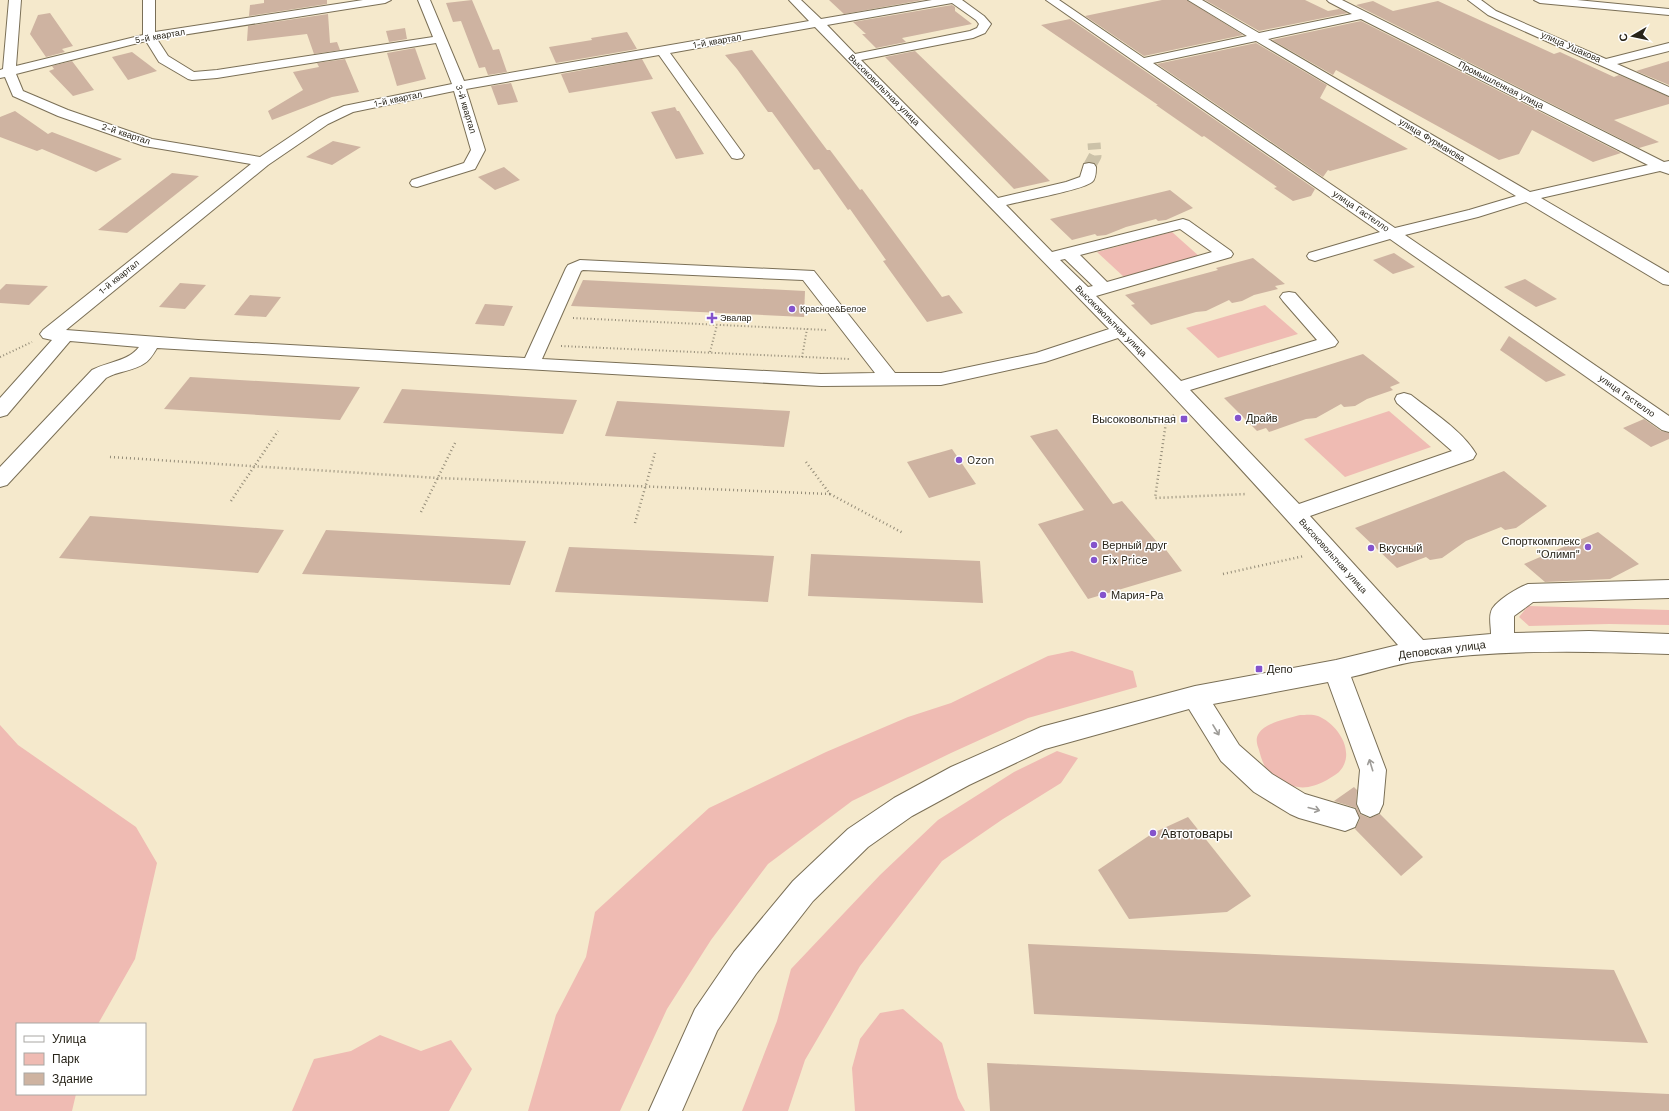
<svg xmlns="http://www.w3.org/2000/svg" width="1669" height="1111" font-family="'Work Sans',sans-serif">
<rect width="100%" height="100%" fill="#f5e9cc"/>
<g fill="#efbbb3">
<polygon points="1172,232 1200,257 1124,277 1097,252"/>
<polygon points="1265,305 1298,334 1218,358 1186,328"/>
<polygon points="1389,411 1431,447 1345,477 1304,439"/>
<polygon points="1528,606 1669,610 1669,625 1609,624 1529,626 1519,617"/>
<polygon points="1072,651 1133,671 1137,687 1028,718 951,753 852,801 768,864 711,940 667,1009 620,1111 528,1111 556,1015 586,957 595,912 709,808 826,752 908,717 951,703 1048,656"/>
<path d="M1300,715C1305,715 1313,714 1318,716C1338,724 1357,753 1339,772C1336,775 1331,777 1327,780C1308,790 1296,790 1278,779C1275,777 1271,775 1268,772C1264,766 1261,758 1259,750C1257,745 1255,738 1259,733C1265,723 1289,718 1300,715Z"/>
<polygon points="0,725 18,745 136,827 157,863 135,959 98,1024 17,1024 17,1094 76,1094 72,1111 0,1111"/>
<polygon points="1057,751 1078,758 1061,783 1003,819 942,861 860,966 805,1060 788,1111 742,1111 777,1021 791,969 880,875 938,820 1014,772"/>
<polygon points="903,1009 942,1043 958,1098 965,1111 855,1111 852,1068 860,1039 880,1013"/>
<polygon points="380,1035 421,1051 451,1040 472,1069 449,1111 292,1111 314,1059 351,1051"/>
</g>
<g fill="#ceb3a1">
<polygon points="264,0 327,0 327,4 249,16 250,5 264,3"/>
<polygon points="472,0 493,50 499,49 507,72 488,75 485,67 479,68 461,21 453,22 446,3"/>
<polygon points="829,0 923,0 844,14"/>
<polygon points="1162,0 1187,0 1243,35 1144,56 1085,16"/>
<polygon points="1205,0 1305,0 1328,11 1339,9 1348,13 1259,31"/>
<polygon points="1373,1 1393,11 1438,1 1554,54 1560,52 1614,77 1619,75 1669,97 1669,104 1614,120 1659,142 1639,148 1356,5"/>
<polygon points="952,5 955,7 955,11 972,24 902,38 906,42 876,48 862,34 866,34 853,22"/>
<polygon points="50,13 73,46 62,49 65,52 46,57 30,34 38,15"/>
<polygon points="328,14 330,43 337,42 340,50 314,54 307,34 247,41 248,26"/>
<polygon points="1070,19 1315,189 1311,196 1293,201 1274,188 1277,187 1204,136 1202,137 1156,105 1158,105 1041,25"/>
<polygon points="1361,21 1621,153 1593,162 1532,130 1519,154 1499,160 1336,70 1333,75 1272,40"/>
<polygon points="405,28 407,39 389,42 386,31"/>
<polygon points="627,32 637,49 556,63 549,47 592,40 591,38"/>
<polygon points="1256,43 1327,85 1320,98 1408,149 1330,171 1328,170 1323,177 1157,64"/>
<polygon points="415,48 426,79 397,86 387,53"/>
<polygon points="752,50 827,150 830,150 860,190 862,189 942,297 949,295 963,313 927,322 883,261 886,260 850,209 848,210 819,169 814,170 772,112 768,112 737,69 725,55"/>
<polygon points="915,51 1050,181 1014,189 885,57"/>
<polygon points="132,52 157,71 128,80 112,57"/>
<polygon points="345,59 359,92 332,97 272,120 268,111 303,90 293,72 319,67 317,63"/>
<polygon points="642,59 653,79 569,93 561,74"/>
<polygon points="72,61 94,90 73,96 49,71 54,69 52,66"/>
<polygon points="1669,61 1669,85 1636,71"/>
<polygon points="511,83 518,102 498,105 491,86"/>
<polygon points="675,107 677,111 679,111 704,154 676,159 651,112"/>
<polygon points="15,111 48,134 52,132 122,159 96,172 42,149 37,151 0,137 0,117"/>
<polygon points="333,141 361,147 332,165 306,157"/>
<polygon points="504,167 520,180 495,190 478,177"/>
<polygon points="172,173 199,176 127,233 98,230"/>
<polygon points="1170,190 1193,208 1166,220 1158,221 1156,219 1126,227 1106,235 1097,236 1095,234 1072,240 1050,219"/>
<polygon points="1394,253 1415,267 1393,274 1373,260"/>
<polygon points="1253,258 1285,284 1275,286 1278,289 1254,295 1242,301 1232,303 1229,300 1206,311 1196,312 1151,325 1131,305 1135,304 1125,295 1218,270 1216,268"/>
<polygon points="1525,279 1557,299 1536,307 1504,287"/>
<polygon points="583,280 805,291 804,317 571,306"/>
<polygon points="180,283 206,285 185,309 159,307"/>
<polygon points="6,284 48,286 29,305 0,303 0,290"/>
<polygon points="250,295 281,297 266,317 234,315"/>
<polygon points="485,304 513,306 504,326 475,324"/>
<polygon points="1509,336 1566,375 1546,382 1500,350"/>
<polygon points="1363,354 1400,383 1390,387 1393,390 1367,399 1355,406 1344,407 1341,404 1316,418 1306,419 1269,432 1266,428 1257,431 1224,398"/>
<polygon points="190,377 360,387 340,420 164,409"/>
<polygon points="402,389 577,400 563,434 383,423"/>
<polygon points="617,401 790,411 784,447 605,436"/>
<polygon points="1644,419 1661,431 1669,433 1669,439 1651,447 1623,428"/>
<polygon points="1057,429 1113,504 1122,501 1157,542 1160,542 1182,571 1088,599 1038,524 1084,510 1030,436"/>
<polygon points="952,449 976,484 929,498 907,462"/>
<polygon points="1504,471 1547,506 1516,528 1505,530 1501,527 1466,541 1442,558 1430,560 1426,557 1397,568 1355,528"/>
<polygon points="90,516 284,530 258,573 59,558"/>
<polygon points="326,530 526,541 510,585 302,574"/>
<polygon points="1598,532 1639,564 1610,579 1545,582 1524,564"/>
<polygon points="569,547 774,556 768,602 555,592"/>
<polygon points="811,554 980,561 983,603 808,596"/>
<polygon points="1354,787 1357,790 1356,804 1360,814 1369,818 1380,814 1423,857 1401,876 1355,829 1360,819 1356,808 1334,801"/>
<polygon points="1188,817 1251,896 1227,912 1129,919 1098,870 1153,833"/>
<polygon points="1028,944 1614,970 1648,1043 1034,1014"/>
<polygon points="987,1063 1669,1094 1669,1111 990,1111"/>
</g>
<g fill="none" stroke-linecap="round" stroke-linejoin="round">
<polyline stroke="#ccc2a8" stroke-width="13" stroke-dasharray="13 6" stroke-linecap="butt" points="1089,167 1095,156 1094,143"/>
<g stroke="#7a6f56" stroke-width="2">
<g id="minor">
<path d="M9,0H21L16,66L143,35V0H155V32L363,0H391L385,3L157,39L168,56L194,72L217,70L433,37L418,0H430L464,81L809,21L789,0H801L821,19L932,0H962L984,16L991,24L985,33L973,38L861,60L998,198L1066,182L1080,177L1084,164L1089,163L1094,164L1096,167C1096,171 1096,179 1092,182C1083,190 1021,201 1006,205L1052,252L1183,219L1189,221L1231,251L1233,254L1231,257L1096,296L1181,381L1317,340L1283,301L1280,297L1283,293L1289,292L1295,293L1335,338L1338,342L1335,346L1190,390L1299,504L1452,451L1397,403L1395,399L1397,395L1404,393L1411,395C1431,411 1463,431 1476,454L1473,459L1310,516L1423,640L1491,634C1491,627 1489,618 1491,612C1493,602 1519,587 1528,584L1669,580V598L1533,602L1514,616V633L1589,631L1669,634V654C1586,651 1502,649 1419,661C1396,664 1373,672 1351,677L1386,770L1383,804L1379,813L1370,817L1361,813L1357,804L1360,770L1328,682L1213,704L1239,745L1272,774L1305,794L1355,809L1359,818L1355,827L1345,831L1299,818L1290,814L1254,792L1221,761L1189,709L1045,749L969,785L912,816L868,847L813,901L756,974L717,1031L682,1111H649L695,1009L734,952L793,881L848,829L894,798L951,767L1041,727L1195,686L1336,660L1398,645C1307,541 1214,438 1118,338L1045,362L941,385L821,386L157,348C154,353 150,360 145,363C134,371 118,371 106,378L7,485L0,487V467L92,370C109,361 127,362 139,347L70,341L7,415L0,417V398L52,340L43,338L40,334L43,330L251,164L144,146L58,116L13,96L5,77L0,78V70L3,69ZM952,3L976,20L979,24L977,28L970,31L855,54L827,25ZM815,27L1109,329L1036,353L941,373H895L814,271L580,260L568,265L566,268L525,358L198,340L66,330L268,165L328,124L353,112L454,91L471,150L464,163L412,180L410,183L412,186L417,187L475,169L485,150L466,89L659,55L732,158L737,159L742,158L744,155L670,53ZM146,41L159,62L188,79L192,80L217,78L436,43L452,84L344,106L318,118L260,157L152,139L68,110L23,91L16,74ZM1180,229L1212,252L1107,282L1080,255ZM1065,259L1093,286L1088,287L1060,260ZM583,270L803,280L875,373L821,374L542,359L581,271Z"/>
<path d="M1046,0H1059L1144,58L1247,36L1188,0H1202L1259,33L1352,14L1329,2L1327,0H1342L1664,162L1669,161V174L1660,171L1541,198L1669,273V285L1663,284L1526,202L1478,217L1405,235L1669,416V432L1662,430L1390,239L1321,259L1315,261L1309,259L1307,256L1309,253L1380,232ZM1361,19L1648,165L1530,192L1268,39ZM1256,41L1516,196L1469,210L1395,228L1153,63Z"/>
<polygon points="1468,0 1481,0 1496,11 1606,59 1669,43 1669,51 1617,64 1669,87 1669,96 1488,15"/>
<polygon points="1534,0 1577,0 1669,9 1669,15 1540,3"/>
</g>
</g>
<g stroke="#948c78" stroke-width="2" stroke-dasharray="1 2.5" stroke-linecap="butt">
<polyline points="573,318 827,330"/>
<polyline points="561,346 850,359"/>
<polyline points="710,352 717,325"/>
<polyline points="0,357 32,342"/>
<polyline points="802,357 807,329"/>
</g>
<g stroke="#948c78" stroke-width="2.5" stroke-dasharray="1 3" stroke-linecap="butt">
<polyline points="1174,415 1166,422 1155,498 1247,494"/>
<polyline points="110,457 439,478 830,494"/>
<polyline points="806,462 830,494 903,533"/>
<polyline points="231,501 278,431"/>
<polyline points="421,512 456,441"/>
<polyline points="635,523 655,453"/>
<polyline points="1223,574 1304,556"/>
</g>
<use href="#minor" fill="#fff" fill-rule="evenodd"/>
</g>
<defs><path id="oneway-shaft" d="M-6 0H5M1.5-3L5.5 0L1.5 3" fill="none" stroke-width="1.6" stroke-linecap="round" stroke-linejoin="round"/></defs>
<g stroke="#9e9c98">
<use href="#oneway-shaft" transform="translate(1216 730) rotate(59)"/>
<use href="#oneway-shaft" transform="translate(1371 765) rotate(-107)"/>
<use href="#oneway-shaft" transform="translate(1314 809) rotate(15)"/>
</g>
<g fill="#8453cc" stroke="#fff" stroke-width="1.5">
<circle cx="792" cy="309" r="4"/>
<path d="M710 312h4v4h4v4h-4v4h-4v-4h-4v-4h4z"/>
<circle cx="1238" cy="418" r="4"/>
<rect x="1180" y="415" width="8" height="8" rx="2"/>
<circle cx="959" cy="460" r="4"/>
<circle cx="1094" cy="545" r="4"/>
<circle cx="1588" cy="547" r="4"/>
<circle cx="1371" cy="548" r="4"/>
<circle cx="1094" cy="560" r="4"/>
<circle cx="1103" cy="595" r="4"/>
<rect x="1255" y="665" width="8" height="8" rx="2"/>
<circle cx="1153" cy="833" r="4"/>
</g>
<g text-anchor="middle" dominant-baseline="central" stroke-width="3" stroke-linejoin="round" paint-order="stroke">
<g font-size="9" fill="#282419" stroke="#fff">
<text transform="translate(160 36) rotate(-10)">5-й квартал</text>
<text transform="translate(717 41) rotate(-10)">1-й квартал</text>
<text transform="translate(1571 47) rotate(24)">улица Ушакова</text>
<text transform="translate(1501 85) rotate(27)">Промышленная улица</text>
<text transform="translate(884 90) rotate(45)">Высоковольтная улица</text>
<text transform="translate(398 99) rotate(-12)">1-й квартал</text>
<text transform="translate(466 109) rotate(73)">3-й квартал</text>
<text transform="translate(126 134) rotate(18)">2-й квартал</text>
<text transform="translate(1432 140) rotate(31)">улица Фурманова</text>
<text transform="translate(1361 211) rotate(34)">улица Гастелло</text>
<text transform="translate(119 277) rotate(-39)">1-й квартал</text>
<text transform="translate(1111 321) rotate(45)">Высоковольтная улица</text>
<text transform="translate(1627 396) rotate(35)">улица Гастелло</text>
<text transform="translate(1333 556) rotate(48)">Высоковольтная улица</text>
</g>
<g font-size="9" fill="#282419" stroke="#fff" text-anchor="start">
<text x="800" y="309">Красное&amp;Белое</text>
<text x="720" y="318">Эвалар</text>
</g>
<g font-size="11" fill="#282419" stroke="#fff" text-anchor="start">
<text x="1246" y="418">Драйв</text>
<text x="1176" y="419" text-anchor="end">Высоковольтная</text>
<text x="967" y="460">Ozon</text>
<text x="1580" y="541" text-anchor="end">Спорткомплекс<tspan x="1580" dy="13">"Олимп"</tspan></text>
<text x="1102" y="545">Верный друг</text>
<text x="1379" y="548">Вкусный</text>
<text x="1102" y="560">Fix Price</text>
<text x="1111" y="595">Мария-Ра</text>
<text x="1267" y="669">Депо</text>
</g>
<g font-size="11" fill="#282419" stroke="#fff">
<text transform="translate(1442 650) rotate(-7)">Деповская улица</text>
</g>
<g font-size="13" fill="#282419" stroke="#fff" text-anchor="start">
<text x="1161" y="833">Автотовары</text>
</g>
</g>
<rect x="16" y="1023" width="130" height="72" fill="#ffffff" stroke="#a9a7a3"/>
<rect x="24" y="1036" width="20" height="6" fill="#ffffff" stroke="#a9a7a3"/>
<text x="52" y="1043" font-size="12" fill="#282419">Улица</text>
<rect x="24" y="1053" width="20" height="12" fill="#efbbb3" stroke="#a9a7a3"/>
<text x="52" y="1063" font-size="12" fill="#282419">Парк</text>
<rect x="24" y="1073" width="20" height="12" fill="#ceb3a1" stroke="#a9a7a3"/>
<text x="52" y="1083" font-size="12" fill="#282419">Здание</text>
<g transform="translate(1633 36) rotate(261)" stroke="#ffffff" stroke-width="3" paint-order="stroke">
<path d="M0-3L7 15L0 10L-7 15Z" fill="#282419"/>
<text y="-6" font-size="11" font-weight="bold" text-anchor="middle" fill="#282419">С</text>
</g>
</svg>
